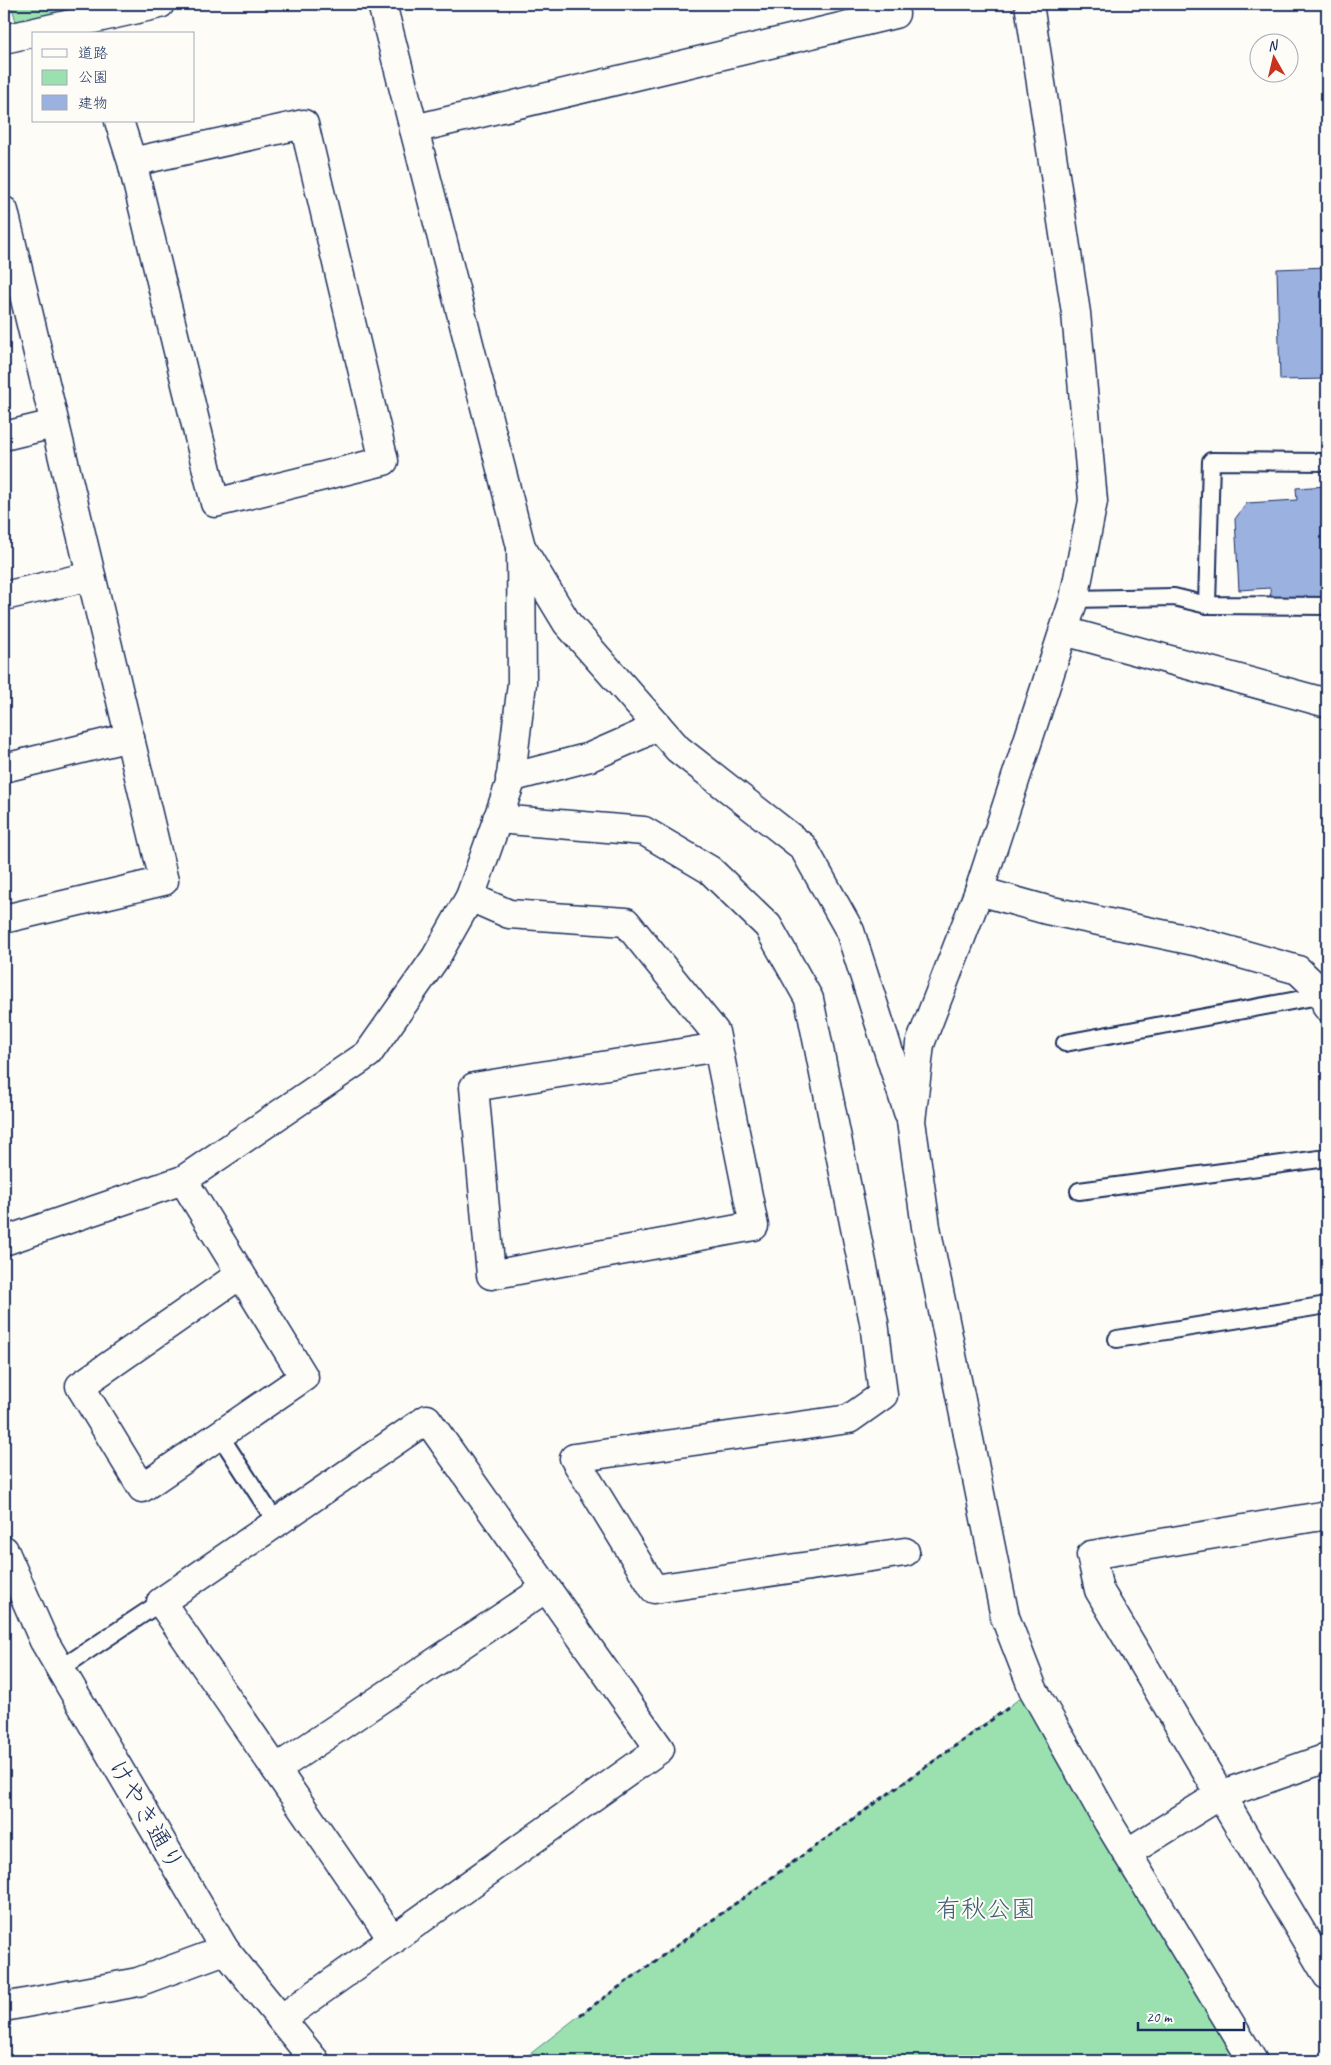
<svg xmlns="http://www.w3.org/2000/svg" width="1331" height="2065" font-family="Caveat,'Klee One',sans-serif">
<rect width="100%" height="100%" fill="#fdfcf7"/>
<filter id="ink" filterUnits="userSpaceOnUse"><feTurbulence type="fractalNoise" baseFrequency=".02" numOctaves="2"/><feDisplacementMap in="SourceGraphic" scale="10" xChannelSelector="R" yChannelSelector="G"/><feConvolveMatrix kernelMatrix="1 2 1 2 8 2 1 2 1" color-interpolation-filters="sRGB"/></filter>
<g filter="url(#ink)">
<g fill="#9ae1af" stroke="#5a8886">
<polygon points="11,4 160,4 20,36"/>
<polygon points="1033,1689 1253,2061 521,2061 580,2015"/>
</g>
<g fill="#9bb1df" stroke="#1b2f5e">
<polygon points="1327,267 1327,379 1280,380 1277,269"/>
<polygon points="1327,486 1327,589 1323,590 1323,600 1271,603 1270,588 1239,590 1235,519 1247,503 1297,500 1296,488"/>
</g>
<g fill="none" stroke-linecap="round" stroke-linejoin="round">
<g stroke="#1b2f5e" stroke-width="20">
<g id="lane">
<polyline points="1074,599 1174,597 1207,605 1327,606"/>
<polyline points="1207,605 1211,461 1327,462"/>
<polyline points="1065,1043 1324,995"/>
<polyline points="1079,1191 1327,1158"/>
<polyline points="1117,1339 1327,1305"/>
<polyline points="219,1434 276,1522"/>
<polyline points="60,1669 161,1602"/>
</g>
</g>
<g stroke="#1b2f5e" stroke-width="31">
<g id="street">
<polyline points="1029,4 1076,313 1093,501 1074,599 979,891 920,1044 911,1121 926,1227 1005,1617 1033,1689 1108,1822 1253,2061"/>
<polyline points="4,39 160,4"/>
<polyline points="119,121 132,162 215,503 384,461 304,124 132,162"/>
<polyline points="414,129 895,14 893,4"/>
<polyline points="4,211 164,881 4,919"/>
<polyline points="4,436 54,424"/>
<polyline points="521,547 567,623 678,749 803,847 850,931 908,1112"/>
<polyline points="4,596 91,576"/>
<polyline points="1064,631 1327,703"/>
<polyline points="4,768 130,737"/>
<polyline points="510,778 590,757 638,736 657,725"/>
<polyline points="497,819 644,831 710,870 768,926 809,999 874,1322 883,1395 849,1419 574,1458 654,1589 905,1552"/>
<polyline points="979,891 1047,910 1199,942 1298,970 1324,995 1327,1007"/>
<polyline points="470,897 509,914 626,922 715,1032 718,1047 754,1226 491,1275 474,1087 718,1047"/>
<polyline points="183,1180 304,1377 142,1488 80,1386 241,1274"/>
<polyline points="4,1241 183,1180 368,1054 436,957 470,897 510,784 522,683 521,547 382,4"/>
<polyline points="1327,1515 1091,1555 1099,1590 1327,1975"/>
<polyline points="276,1769 546,1588"/>
<polyline points="1127,1853 1220,1795 1327,1758"/>
<polyline points="4,2007 138,1982 225,1950"/>
<polyline points="281,2019 660,1749 427,1419 161,1602 393,1940"/>
</g>
</g>
<g stroke="#1b2f5e" stroke-width="31">
<polyline id="secondary" points="4,1550 44,1641 225,1950 315,2061"/>
</g>
<polyline stroke="#1b2f5e" stroke-width="3" stroke-dasharray="5 4" stroke-linecap="butt" points="580,2015 1008,1708"/>
<use href="#lane" stroke="#fdfcf7" stroke-width="16"/>
<use href="#street" stroke="#fdfcf7" stroke-width="28"/>
<use href="#secondary" stroke="#fdfcf7" stroke-width="28"/>
</g>
</g>
<g text-anchor="middle" dominant-baseline="central" stroke-width="4" stroke-linejoin="round" paint-order="stroke">
<g font-size="25" fill="#1b2f5e" stroke="#fdfcf7">
<text transform="translate(146 1815) rotate(60)">けやき通り</text>
</g>
<g font-size="25" fill="#3b5c72" stroke="#fdfcf7">
<text x="986" y="1909">有秋公園</text>
</g>
</g>
<rect width="1331" height="2065" fill="none" stroke="#fdfcf7" stroke-width="20"/>
<rect x="10" y="10" width="1311" height="2045" fill="none" stroke="#1b2f5e" stroke-width="2" filter="url(#ink)"/>
<rect x="32" y="32" width="162" height="90" fill="#fdfcf7" stroke="#a3aaba"/>
<rect x="42" y="49" width="25" height="8" fill="#fdfcf7" stroke="#a3aaba"/>
<text x="78" y="58" font-size="15" fill="#1b2f5e">道路</text>
<rect x="42" y="70" width="25" height="15" fill="#9ae1af" stroke="#a3aaba"/>
<text x="78" y="82" font-size="15" fill="#1b2f5e">公園</text>
<rect x="42" y="95" width="25" height="15" fill="#9bb1df" stroke="#a3aaba"/>
<text x="78" y="108" font-size="15" fill="#1b2f5e">建物</text>
<g transform="translate(1274 58) rotate(352)"><circle r="24" fill="#fdfcf7" stroke="#a3aaba"/>
<path d="M0-4L9 19L0 12L-9 19Z" fill="#c8321e"/>
<text y="-8" font-size="14" font-weight="bold" text-anchor="middle" fill="#1b2f5e">N</text>
</g>
<path d="M1138 2022v8h106v-8" fill="none" stroke="#1b2f5e" stroke-width="2.5"/>
<text x="1146" y="2022" font-size="15" fill="#1b2f5e" stroke="#fdfcf7" stroke-width="4" paint-order="stroke">20 m</text>
</svg>
